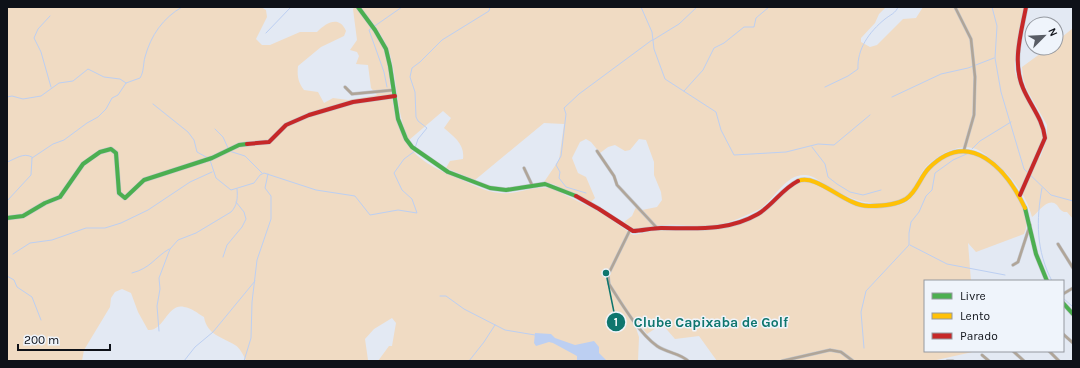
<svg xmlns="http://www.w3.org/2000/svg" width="1080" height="368" font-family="Karla,sans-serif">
<rect width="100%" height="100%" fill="#e3e9f3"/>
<g fill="#f0dbc3">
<path d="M7,7H261L266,10L267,17L256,39L262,45H270L300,32H317C326,23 339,15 346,31L344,36L321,47L298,66C297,76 298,82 304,90L318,92L324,103L333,98L348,100L377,95L371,88L368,65L356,64L359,56L357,52L350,50L357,40L353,9L355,7C366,21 378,36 385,53C389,65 389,79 391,92C399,142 409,158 457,178C470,183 485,192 500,193C517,195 534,185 551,188L602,213L633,235C645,233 657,229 669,229C697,229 717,233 743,222C750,219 757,216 762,213C776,204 787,181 805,180C818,179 840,200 853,205C865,210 881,208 894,206C916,204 917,185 928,171C938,160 959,148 974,153C991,159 1008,180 1017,195C1025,208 1031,218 1024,234L976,252L968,243L971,281H925V351H977L932,361H717L699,336L675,339L662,324L647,334L636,320L634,322L639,337L638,361H378L389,346H392L396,323L392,318L374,329L365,339L368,360L370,361H246C244,356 240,348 235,345C222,337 207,335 204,317C197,313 192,308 184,307C167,303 164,332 148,330L138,312L131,293L122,289L115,292L111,298L110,307L84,350L82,361H7Z"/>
<path d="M360,7H886L879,14L875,23L861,38V42L870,47L877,45L903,19L916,18L923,7H1024C1021,20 1013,60 1015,71C1019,89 1044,124 1043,137C1042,143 1039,149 1037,154L1040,158L1047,139V125L1027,90L1023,78L1022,67L1048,48H1056V42L1073,28V219L1067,212H1064C1060,210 1059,208 1057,205C1048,196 1038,213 1032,217C1027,196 1012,177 996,163C990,158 983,152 976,149C959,142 935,156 925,168C915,180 914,198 896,201C867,207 852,200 828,186C821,182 814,176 806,175C785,173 774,201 758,210C745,216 730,223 716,225C700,228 683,224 667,225C656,225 646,228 635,230L624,222L632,216L637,205L642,210L657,207L662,200L661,192L654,175V162L646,140L639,139L630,150L625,151L615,145L608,147L600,153L591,142L586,139L580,142L572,158L578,173L586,177L595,198L591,202L553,184L544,182L559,160L564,124L544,123L475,180L446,168L450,161L463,159C465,144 454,137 444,128L451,118L443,111L409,140C396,113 398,82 390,54C384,36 372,21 360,7Z"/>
</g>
<polygon fill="#bccff2" points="535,333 551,334 555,338 575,345 594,341 599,347 599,353 607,361 577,361 577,356 553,343 549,342 536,346 534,343"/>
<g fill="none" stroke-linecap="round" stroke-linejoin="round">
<g stroke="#bccff2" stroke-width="1">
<polyline points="641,7 652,32 654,49 665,79 716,112 721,130 734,155 786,152 818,144 834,145 870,115"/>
<polyline points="992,7 997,26 995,58 1001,92 1024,169 1051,195 1073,201"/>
<polyline points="50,16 38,29 34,38 41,52 51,87"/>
<polyline points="266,33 291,7"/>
<polyline points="653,40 679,24 697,7"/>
<polyline points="387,87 384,72 369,30 402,7"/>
<path d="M825,87L848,76L858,69C857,49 869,32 885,19C890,15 896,13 898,7"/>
<polyline points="684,91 703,70 714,48 724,43 744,27 754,27 756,18 769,7"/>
<polyline points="7,97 12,96 23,99 41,96 59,83 73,81 88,69 104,77 120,79 126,83"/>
<polyline points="892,97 941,74 968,68 994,58"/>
<polyline points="153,104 188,132 194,140 197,152 208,158"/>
<polyline points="215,129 223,137 228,148"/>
<polyline points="812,147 825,164 828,177 837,184 850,192 863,195 881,190"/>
<polyline points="415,148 418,139 427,128 418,121 416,117 415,92 410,77 412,68 420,62 442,40 489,11 490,7"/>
<polyline points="972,149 980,141 1011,122"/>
<polyline points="229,151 245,156 262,173"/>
<path d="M32,158L53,144L64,140L87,123L98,117L106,109L112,98L118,95L126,83L140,78C144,72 143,64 145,57C151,35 163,18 182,7"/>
<polyline points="210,160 216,178 231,190 254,183 260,175 264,173 316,190 355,196 370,215 398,210 417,213 412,199 402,190 394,173 404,159 415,151"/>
<path d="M7,162C16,159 23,152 32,157"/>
<path d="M1042,188C1036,220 1036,251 1052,281"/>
<polyline points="586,193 566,187 559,178 560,172 556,165 561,156 566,114 564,108 579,94 652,40"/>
<polyline points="7,201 31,175 32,158"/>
<polyline points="910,245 947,264 1005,275"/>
<polyline points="13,254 30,243 52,240 86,228 105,228 121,223 148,210 190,182 212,172"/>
<polyline points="223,257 227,245 242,227 246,219 244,212 236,202"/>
<path d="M132,273C151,268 154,258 169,249"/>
<polyline points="7,276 14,280 17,287 32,297 41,320"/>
<polyline points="440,296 446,296 464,309 505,330 535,335"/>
<polyline points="1063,298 1073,307"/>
<path d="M159,331L157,306L160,289L159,278L170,249L178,240L196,233L231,212C237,206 238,198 237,189"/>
<polyline points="864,348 861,312 866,291 909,245 909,233 911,222 919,212 926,196 932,190 935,173 953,160 971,152"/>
<polyline points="184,361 195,347 213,332 255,281"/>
<polyline points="244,361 251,338 252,302 257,260 271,219 271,196 265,188 268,174"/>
<polyline points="469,361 484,342 495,325"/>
</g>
<g stroke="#c3c7ce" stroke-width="3.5">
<g id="street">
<polyline points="955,7 971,39 975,77 974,115 964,150"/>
<polyline points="345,87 352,94 394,90"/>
<polyline points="597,151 614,176 617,185 657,228"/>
<polyline points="524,168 532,185"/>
<path d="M630,230L608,275L609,284C621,303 639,333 657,346C667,353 680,353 688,361"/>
<polyline points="1058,244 1073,268"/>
<polyline points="1013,265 1018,262 1030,225"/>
<polyline points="1063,294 1073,288"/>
<polyline points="1063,334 1073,343"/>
<polyline points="1013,351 1024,361"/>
<polyline points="1049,351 1059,361"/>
<polyline points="982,355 989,361"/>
<polyline points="782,361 830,350 841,352 853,361"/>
<polyline points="947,361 953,361"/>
</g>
</g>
<g stroke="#c3c7ce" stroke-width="5">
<g id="fast">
<polyline points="358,7 375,30 386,49 390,66 398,119 406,139 412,147 448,172 490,188 506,190 545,184 576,196"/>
<polyline points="1025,208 1036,254 1047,281"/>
<polyline points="7,218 23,216 45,203 60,197 83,164 100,152 111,149 116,153 119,193 125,198 144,180 212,158 239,145 247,144"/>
<polyline points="1063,303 1073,314"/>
</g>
</g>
<g stroke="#c3c7ce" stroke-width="5">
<path id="slow" d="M798,181C818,173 845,207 870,206C882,206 896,205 906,199C917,192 920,177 929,168C970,127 1007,170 1025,208"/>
</g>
<g stroke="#c3c7ce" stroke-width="5">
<g id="jam">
<polyline points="247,144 269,142 286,125 309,115 353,102 395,96"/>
<path d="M1020,195L1045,138C1043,119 1030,105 1023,88C1012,62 1021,34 1026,7"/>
<path d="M576,196L599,209L633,231C642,231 651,228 661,228C694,228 727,232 758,214C773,205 782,189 798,181"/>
</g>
</g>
<use href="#street" stroke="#b0a598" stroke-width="2.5"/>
<use href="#fast" stroke="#4caf50" stroke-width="4"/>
<use href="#slow" stroke="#ffc107" stroke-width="4"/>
<use href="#jam" stroke="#c62828" stroke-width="4"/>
</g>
<path fill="none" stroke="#0f766e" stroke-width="1.5" d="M606 273L616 322"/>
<g fill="#0f766e" stroke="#eff4fb" stroke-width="1.5">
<circle cx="606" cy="273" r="4"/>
<circle cx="616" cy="322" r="10"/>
</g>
<g font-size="12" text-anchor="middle" font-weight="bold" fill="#fff">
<text x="616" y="326">1</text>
</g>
<g font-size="14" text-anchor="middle" font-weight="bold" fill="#0f766e" stroke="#eff4fb" stroke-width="3" stroke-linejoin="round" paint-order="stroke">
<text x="711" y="327">Clube Capixaba de Golf</text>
</g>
<rect width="1080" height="368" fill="none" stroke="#0e1118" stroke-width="16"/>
<rect x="924" y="280" width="140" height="72" fill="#eff4fb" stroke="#9599a0"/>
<rect x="932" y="293" width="20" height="6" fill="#4caf50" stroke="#9599a0"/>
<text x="960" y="300" font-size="12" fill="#0e1118">Livre</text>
<rect x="932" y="313" width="20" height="6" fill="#ffc107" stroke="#9599a0"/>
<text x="960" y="320" font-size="12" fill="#0e1118">Lento</text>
<rect x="932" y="333" width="20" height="6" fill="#c62828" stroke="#9599a0"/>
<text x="960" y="340" font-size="12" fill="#0e1118">Parado</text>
<g transform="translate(1044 36) rotate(66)"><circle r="19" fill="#eff4fb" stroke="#9599a0"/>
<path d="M0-3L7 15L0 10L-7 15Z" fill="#595d65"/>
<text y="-6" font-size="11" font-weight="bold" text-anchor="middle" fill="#0e1118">N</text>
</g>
<path d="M18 344v6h92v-6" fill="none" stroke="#0e1118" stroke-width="2"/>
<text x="24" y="344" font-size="12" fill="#0e1118" stroke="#eff4fb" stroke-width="3" paint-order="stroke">200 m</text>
</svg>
